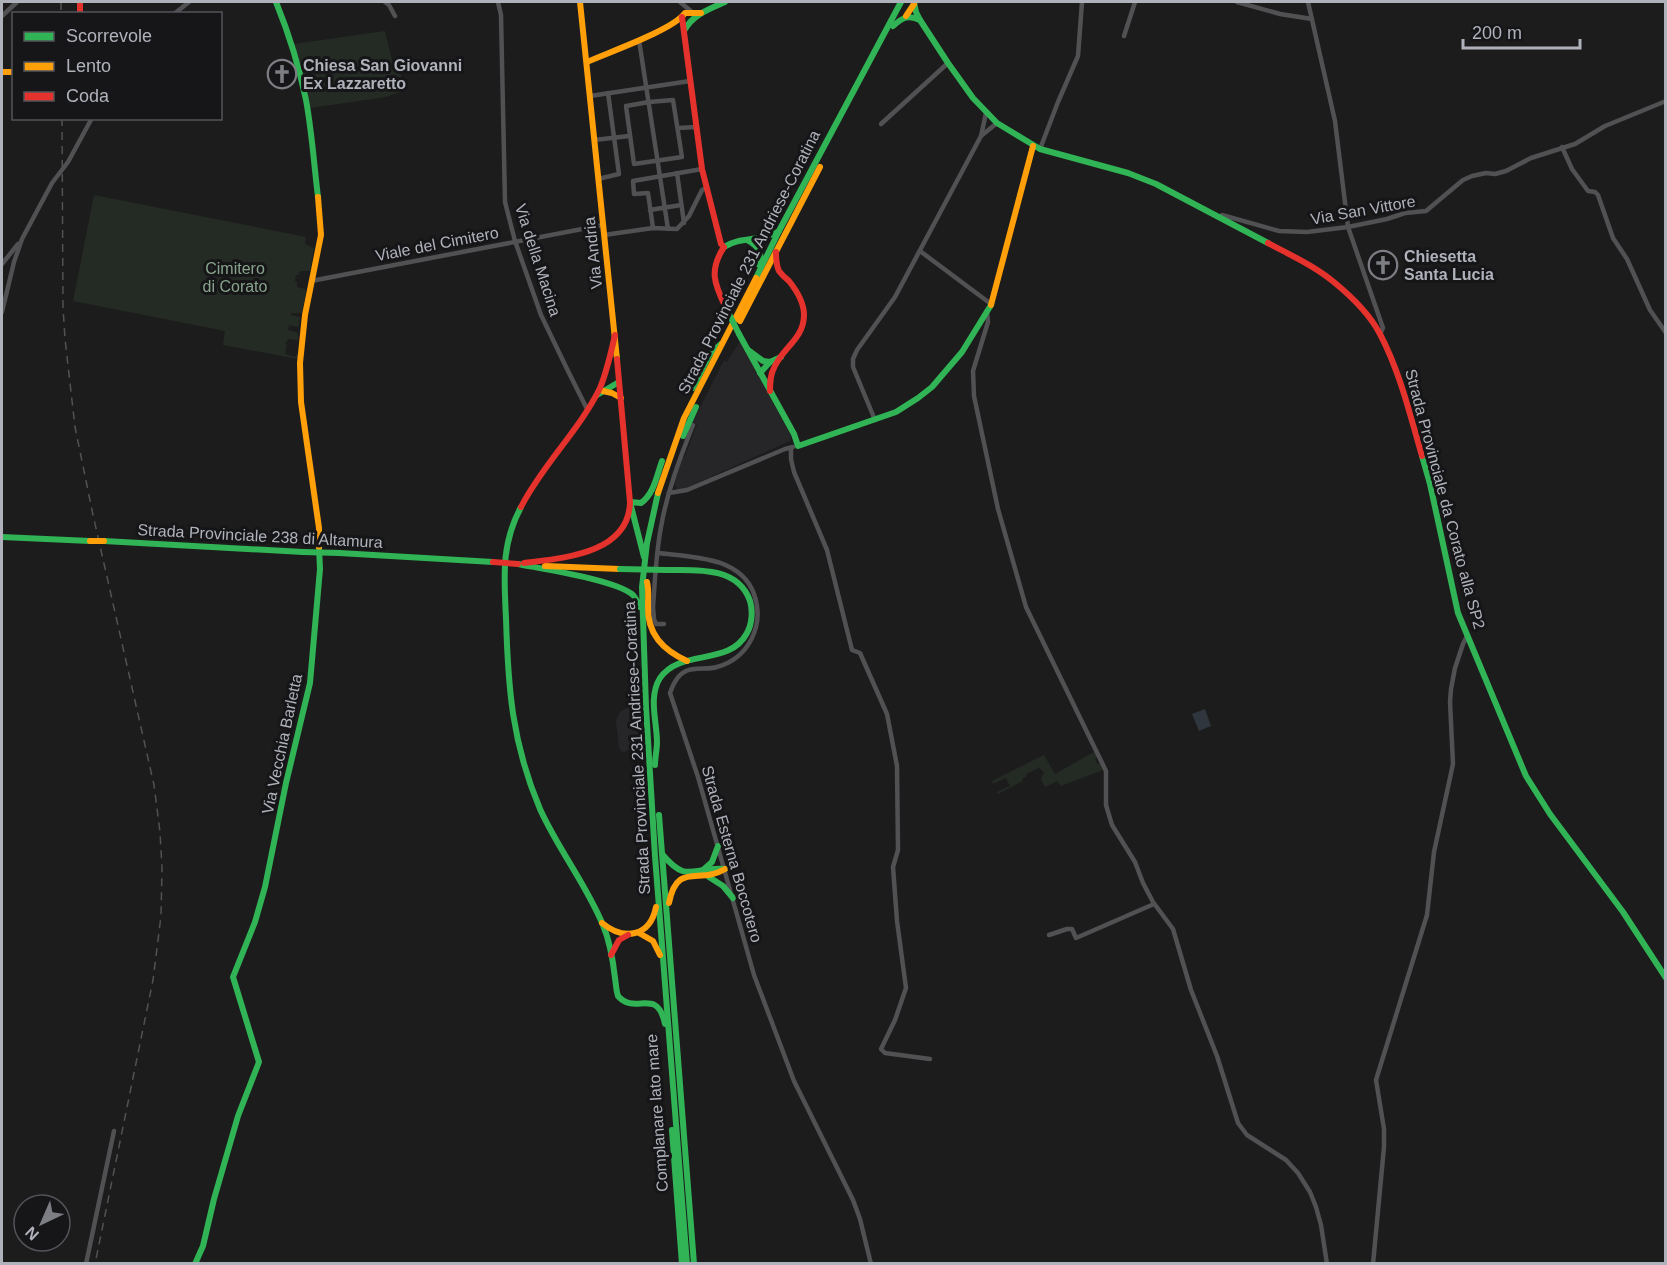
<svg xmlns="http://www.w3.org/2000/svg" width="1667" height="1265" font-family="Arial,sans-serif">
<rect width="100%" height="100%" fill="#1c1c1c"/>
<g fill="#262628">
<polygon points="740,341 791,436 790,441 682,490 677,489 674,482 682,459 685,456 697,424 693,421 724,360 727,362"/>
<polygon points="628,707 641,707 644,742 624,752 621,751 619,747 616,721 620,712"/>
</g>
<g fill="#242b25">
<polygon points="385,31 393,65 398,65 405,90 386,97 310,108 303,71 294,44"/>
<polygon points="94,195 306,237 305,244 314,248 310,271 300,271 299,275 296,275 295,281 297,282 297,287 305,289 306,291 302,313 291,313 291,315 300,317 299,325 298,327 289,325 288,330 298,333 298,343 297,340 288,339 285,344 287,345 285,354 296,357 296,354 298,355 298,359 223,345 225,331 73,301"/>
<polygon points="1094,752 1097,757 1095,759 1097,763 1100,764 1103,770 1061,786 1057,781 1045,787 1041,779 1044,772 1039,768 1026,774 1027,776 1022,779 1023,781 998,794 997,792 1010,786 1006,778 993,784 992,781 1044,755 1055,774"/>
</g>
<polygon fill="#30363d" points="1205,709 1211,726 1199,731 1192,714"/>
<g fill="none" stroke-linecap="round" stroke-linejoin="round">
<g stroke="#515154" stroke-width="4.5">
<polyline points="385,2 389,5 395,16"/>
<polyline points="498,2 501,15 505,202 515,241 541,315 568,371 587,409"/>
<polyline points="680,2 692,12"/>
<polyline points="1237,2 1280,14 1312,19"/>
<polyline points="1308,2 1335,121 1348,227 1383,328 1380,334"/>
<polyline points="174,14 189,2"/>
<polyline points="2,16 17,2"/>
<polyline points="1124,36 1135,2"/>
<polyline points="639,40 668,229"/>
<polyline points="590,96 690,81"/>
<polygon points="673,100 682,157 634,164 626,106 649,102"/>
<polyline points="881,124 948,63"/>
<polyline points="678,128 696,127"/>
<polyline points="981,136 997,123"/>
<polyline points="594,140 629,136"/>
<polyline points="1562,147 1572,169 1588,191 1595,192 1598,195 1613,238 1627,259 1650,310 1666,333"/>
<polyline points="1040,149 1058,102 1078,56 1082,2"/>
<polyline points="677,173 684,223"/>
<polyline points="598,179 619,174 608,93"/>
<polyline points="650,210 681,205"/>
<polyline points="1219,217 1222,215 1279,231 1307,232 1348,227 1387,219 1405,213 1426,211 1463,180 1472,176 1486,173 1495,174 1506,171 1531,158 1575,144 1605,126 1666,101"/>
<polyline points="653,228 648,193 634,194 633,181 702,169"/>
<polyline points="604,235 653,228 677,229 689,216 702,190 706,188"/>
<polyline points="920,251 991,304"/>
<polyline points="2,264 18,244"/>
<polyline points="311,281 603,225"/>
<polyline points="987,311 988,322 973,371 974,396 998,509 1026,607 1106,771 1106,805 1112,825 1135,862 1143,883 1153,902 1173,929 1191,990 1217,1056 1238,1123 1247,1135 1286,1160 1298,1173 1310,1192 1316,1207 1321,1225 1327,1264"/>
<polyline points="2,312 14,262 22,239 52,183 68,162 92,118"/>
<polyline points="875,420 853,367 853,359 857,350 895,297 981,136 986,113"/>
<polyline points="791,448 791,459 794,472 827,550 852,650 860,653 887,714 897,766 898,850 893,867 897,921 906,988 895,1020 881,1049 885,1053 930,1059"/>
<polyline points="669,493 687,490 785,449 793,447"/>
<path d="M658,553C691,557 740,556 754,594C765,625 749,658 717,667C707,670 695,667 686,671C677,675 673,684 670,693L698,777L754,975L794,1081L853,1200L860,1219L871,1264"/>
<path d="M664,624H656L654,619L653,607C655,580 656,553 661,527C667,492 680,458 693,425"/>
<polyline points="1049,935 1067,929 1072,929 1076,938 1154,904"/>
<polyline points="86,1264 114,1131"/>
<polyline points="1373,1264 1384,1147 1384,1129 1376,1080 1427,915 1434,852 1453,764 1450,702 1451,689 1455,668 1463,644 1467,636"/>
</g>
<g stroke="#30b455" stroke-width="6">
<path d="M276,2C289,34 299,66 306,100C312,132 314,165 318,197"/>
<polyline points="914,2 916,12 920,20 948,63 973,98 997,123 1040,149 1128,173 1156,184 1268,243"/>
<path d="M893,26C902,18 908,14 920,20"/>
<path d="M684,31C692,15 709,9 725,2"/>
<path d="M747,240C758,245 763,253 759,265"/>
<path d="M724,247C741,236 761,242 779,231"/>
<polyline points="756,278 780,229 901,2"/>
<polyline points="739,334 794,434 798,446 896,412 918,398 932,387 962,352 991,305"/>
<polyline points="748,350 763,361 770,362"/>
<polyline points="760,373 770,362 781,357"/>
<polyline points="693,388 710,354 721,344"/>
<polyline points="597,395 619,382"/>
<polyline points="683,436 696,407"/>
<polyline points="1422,456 1430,484 1458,613 1526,776 1550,814 1623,912 1666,978"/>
<polyline points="658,493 647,543 642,587 646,707 655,856 687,1264"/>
<path d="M521,507C501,544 504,577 506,618C508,688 512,743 540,809C558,849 586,884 603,925C610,942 613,960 615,978C616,984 616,990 618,996C635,1016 657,986 665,1024"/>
<polyline points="2,537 90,541"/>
<polyline points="104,541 303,552"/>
<polyline points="339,553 493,562"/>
<path d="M644,557L630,502L641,503C654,494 657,475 662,461"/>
<path d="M518,564C543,569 616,580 633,595C636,598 638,603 640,607"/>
<path d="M655,765C655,757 657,750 657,742C657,722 648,697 660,678C681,648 729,667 747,633C752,624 753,611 750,601C738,566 696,570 666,570"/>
<polyline points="659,815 694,1264"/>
<path d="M662,854C688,885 692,866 725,869"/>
<polyline points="703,870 712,862 718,846"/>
<polyline points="709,877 723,886 733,898"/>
<polyline points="672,1130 682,1264"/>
<polyline points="195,1264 203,1246 214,1199 238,1116 259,1062 233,977 255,922 265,887 286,783 310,683 320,569 319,547"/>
</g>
<g stroke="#ff9f0a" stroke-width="6">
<polyline points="580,2 617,359"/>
<polyline points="906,16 914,4"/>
<path d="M587,62C609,52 673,30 685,13H701"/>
<polyline points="2,72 14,72"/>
<polyline points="318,197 321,235 305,315 300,363 301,402 319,528 319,547"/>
<polyline points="991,305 1033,146"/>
<polyline points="740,321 820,167"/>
<polyline points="603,391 612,393 621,398"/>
<polyline points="658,493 684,418 756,278"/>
<polyline points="545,566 620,569"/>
<path d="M647,582C649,590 648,597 648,606C647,634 663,650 687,661"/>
<path d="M669,903C677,861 699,885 725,869"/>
<path d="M602,923C624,941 650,937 656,907"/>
<polyline points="639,933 653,941 660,955"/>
</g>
<g stroke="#e5322d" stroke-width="6">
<polyline points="80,2 80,14"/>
<path d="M682,17L702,169L721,244L724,247C709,270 714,283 725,306"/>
<path d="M1268,243C1290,255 1315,266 1335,283C1352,297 1370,315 1380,334C1400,372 1410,415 1422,456"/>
<path d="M770,391C770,383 770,375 774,368C782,348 804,339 804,315C804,302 797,291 789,281C785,278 782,275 779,271C776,265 776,258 776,252"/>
<path d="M521,507C543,464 579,431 600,388C607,371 611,353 615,335"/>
<path d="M524,563C563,558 629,554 630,502L617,359"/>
<polyline points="611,955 619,940 628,935"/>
</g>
<g stroke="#525254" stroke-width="1.5" stroke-dasharray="8 6" stroke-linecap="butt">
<polyline points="61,2 61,14"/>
<polyline points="62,118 63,307 65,339 75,427 93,515 154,785 160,832 162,868 161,916 153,980 95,1264"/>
</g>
<g stroke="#30b455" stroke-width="6">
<polyline points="725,306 739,334"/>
<polyline points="303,552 339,553"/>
<polyline points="620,569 666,570"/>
</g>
<polyline stroke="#ff9f0a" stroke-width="6" points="90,541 104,541"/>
<polyline stroke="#e5322d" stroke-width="6" points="493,562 518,564"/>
</g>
<defs>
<g id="church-ring" transform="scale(1.5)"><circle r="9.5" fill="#161618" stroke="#7c7e83" stroke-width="1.5"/><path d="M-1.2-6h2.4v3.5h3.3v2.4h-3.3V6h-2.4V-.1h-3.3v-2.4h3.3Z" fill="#7c7e83"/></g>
</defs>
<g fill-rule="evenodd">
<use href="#church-ring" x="282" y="74"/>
<use href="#church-ring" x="1383" y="265"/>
</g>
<g text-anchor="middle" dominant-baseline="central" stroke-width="6" stroke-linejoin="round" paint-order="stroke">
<g font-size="16" font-weight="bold" fill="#afb2bb" stroke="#161618" text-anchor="start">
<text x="303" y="65">Chiesa San Giovanni<tspan x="303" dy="18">Ex Lazzaretto</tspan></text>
<text x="1404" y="256">Chiesetta<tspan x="1404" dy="18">Santa Lucia</tspan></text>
</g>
<g font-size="16" fill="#afb2bb" stroke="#161618">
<text transform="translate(1363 210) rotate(-10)">Via San Vittore</text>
<text transform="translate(437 244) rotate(-11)">Viale del Cimitero</text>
<text transform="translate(593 253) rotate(-96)">Via Andria</text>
<text transform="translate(538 260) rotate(72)">Via della Macina</text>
<text transform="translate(749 262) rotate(-63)">Strada Provinciale 231 Andriese-Coratina</text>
<text transform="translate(1445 499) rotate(75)">Strada Provinciale da Corato alla SP2</text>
<text transform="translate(260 536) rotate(3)">Strada Provinciale 238 di Altamura</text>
<text transform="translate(282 744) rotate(-78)">Via Vecchia Barletta</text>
<text transform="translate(637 748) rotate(-93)">Strada Provinciale 231 Andriese-Coratina</text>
<text transform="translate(732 854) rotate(74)">Strada Esterna Boccotero</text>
<text transform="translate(657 1113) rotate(-94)">Complanare lato mare</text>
</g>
<g font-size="16" fill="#88a48b" stroke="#161618">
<text x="235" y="268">Cimitero<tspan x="235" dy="18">di Corato</tspan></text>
</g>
</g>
<rect width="1667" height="1265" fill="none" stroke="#afb2bb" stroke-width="6"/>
<rect x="12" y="12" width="210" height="108" fill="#161618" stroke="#535459" stroke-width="1.5"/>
<rect x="24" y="32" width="30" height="9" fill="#30b455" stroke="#535459" stroke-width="1.5"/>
<text x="66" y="42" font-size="18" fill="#afb2bb">Scorrevole</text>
<rect x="24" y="62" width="30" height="9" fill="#ff9f0a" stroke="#535459" stroke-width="1.5"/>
<text x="66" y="72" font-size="18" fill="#afb2bb">Lento</text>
<rect x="24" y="92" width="30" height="9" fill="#e5322d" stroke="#535459" stroke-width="1.5"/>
<text x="66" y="102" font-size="18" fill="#afb2bb">Coda</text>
<g transform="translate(42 1223) rotate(224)"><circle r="28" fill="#161618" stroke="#535459" stroke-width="1.5"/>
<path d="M0-4.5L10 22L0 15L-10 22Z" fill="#7c7e83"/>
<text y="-9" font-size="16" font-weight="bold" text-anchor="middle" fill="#afb2bb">N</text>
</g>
<path d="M1463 39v9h117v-9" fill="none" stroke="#afb2bb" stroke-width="3"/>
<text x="1472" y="39" font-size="18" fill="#afb2bb" stroke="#161618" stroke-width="4.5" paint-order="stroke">200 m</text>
</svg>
